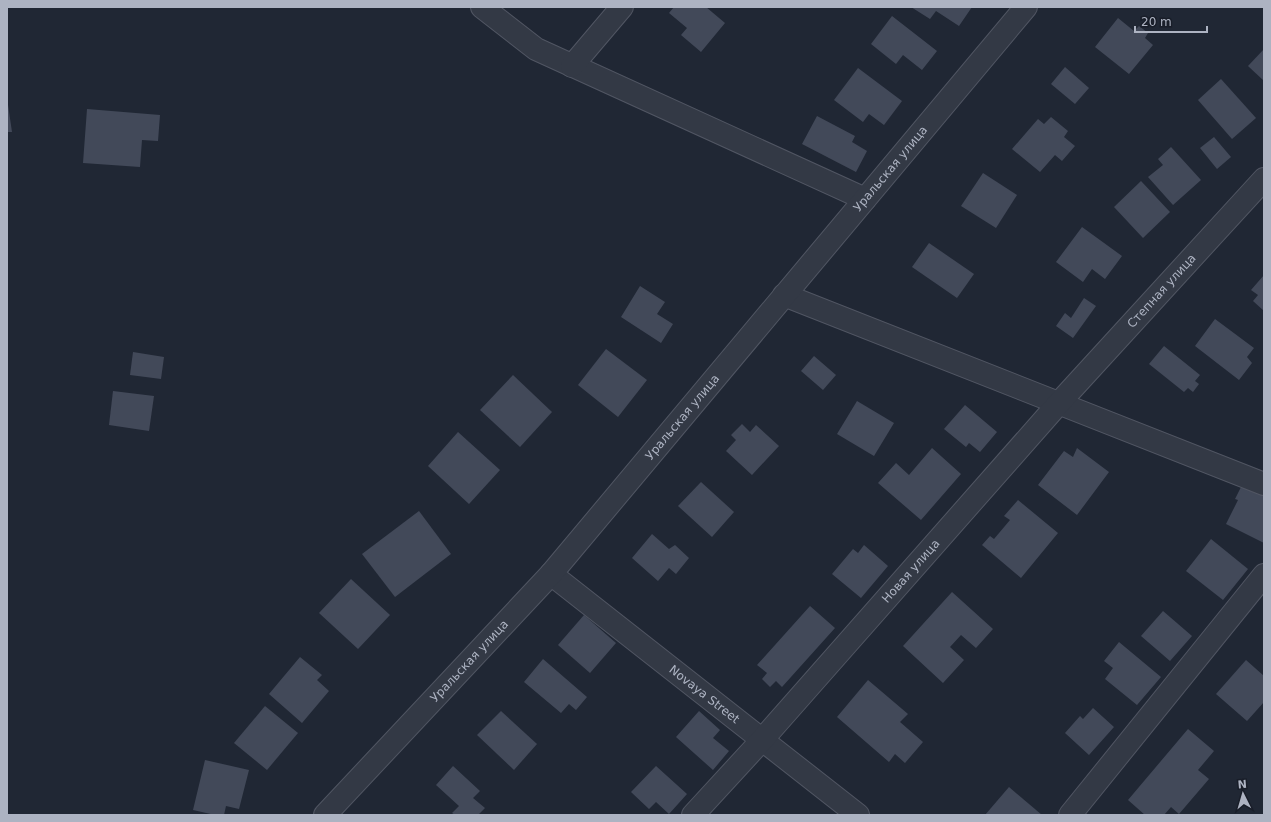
<svg xmlns="http://www.w3.org/2000/svg" width="1271" height="822" font-family="'DejaVu Sans',sans-serif">
<rect width="100%" height="100%" fill="#202734"/>
<g fill="#424959">
<polygon points="674,7 706,7 725,23 701,52 681,35 687,28 669,13"/>
<polygon points="911,7 972,7 959,26 936,11 930,19"/>
<polygon points="892,16 937,51 922,70 903,55 896,64 871,44"/>
<polygon points="1118,18 1134,31 1139,26 1148,33 1145,38 1153,45 1129,74 1095,47"/>
<polygon points="1264,49 1264,81 1248,66"/>
<polygon points="1065,67 1089,88 1075,104 1051,84"/>
<polygon points="858,68 902,101 884,125 869,114 863,122 834,100"/>
<polygon points="1221,79 1256,118 1232,139 1198,100"/>
<polygon points="7,98 12,132 7,132"/>
<polygon points="87,109 160,115 158,141 142,140 140,167 83,163"/>
<polygon points="817,116 855,136 852,142 867,151 856,172 802,144"/>
<polygon points="1051,117 1068,131 1064,137 1075,146 1062,161 1055,155 1040,172 1012,149 1038,119 1044,124"/>
<polygon points="1214,137 1231,157 1217,169 1200,148"/>
<polygon points="1171,147 1201,180 1173,205 1148,177 1163,165 1158,159"/>
<polygon points="983,173 1017,195 996,228 961,206"/>
<polygon points="1141,181 1170,212 1143,238 1114,207"/>
<polygon points="1082,227 1122,256 1105,279 1092,269 1083,282 1056,262"/>
<polygon points="929,243 974,274 957,298 912,267"/>
<polygon points="1264,275 1264,311 1253,301 1258,295 1251,290"/>
<polygon points="640,286 665,302 657,314 673,324 661,343 621,317"/>
<polygon points="1084,298 1096,306 1073,338 1056,326 1065,313 1071,318"/>
<polygon points="1215,319 1254,348 1247,357 1252,363 1239,380 1195,346"/>
<polygon points="1164,346 1200,375 1195,381 1199,384 1193,392 1188,388 1184,392 1149,364"/>
<polygon points="606,349 647,380 618,417 578,385"/>
<polygon points="133,352 164,357 161,379 130,375"/>
<polygon points="814,356 836,375 823,390 801,371"/>
<polygon points="513,375 552,412 520,447 480,410"/>
<polygon points="113,391 154,396 149,431 109,425"/>
<polygon points="857,401 894,423 874,456 837,434"/>
<polygon points="965,405 997,432 980,452 969,443 966,447 944,429"/>
<polygon points="742,424 750,432 756,425 779,446 752,475 726,451 736,440 731,435"/>
<polygon points="458,432 500,470 469,504 428,466"/>
<polygon points="932,448 961,474 921,520 878,483 896,463 909,475"/>
<polygon points="1077,448 1109,472 1077,515 1038,485 1064,451 1073,457"/>
<polygon points="701,482 734,512 712,537 678,506"/>
<polygon points="1242,485 1264,496 1264,543 1226,524 1238,500 1235,499"/>
<polygon points="1018,500 1058,533 1021,578 982,545 990,536 994,539 1010,520 1004,516"/>
<polygon points="419,511 451,554 395,597 362,554"/>
<polygon points="652,534 669,549 675,545 689,558 676,574 669,568 658,581 632,558"/>
<polygon points="1211,539 1248,569 1223,600 1186,571"/>
<polygon points="864,545 888,566 861,598 832,574 853,549 858,553"/>
<polygon points="351,579 390,615 358,649 319,613"/>
<polygon points="952,592 993,629 976,648 961,635 950,647 964,660 943,683 903,646"/>
<polygon points="810,606 835,628 782,687 776,681 770,687 762,679 767,673 757,665"/>
<polygon points="1163,611 1192,636 1170,661 1141,636"/>
<polygon points="584,615 616,643 590,673 558,645"/>
<polygon points="1119,642 1161,677 1137,705 1105,679 1113,668 1104,661"/>
<polygon points="300,657 322,675 317,680 329,691 302,723 269,694"/>
<polygon points="543,659 587,697 576,710 569,704 561,713 524,682"/>
<polygon points="1246,660 1264,676 1264,702 1247,721 1216,694"/>
<polygon points="868,680 908,714 900,722 923,742 905,763 895,754 889,762 837,717"/>
<polygon points="265,706 298,733 267,770 234,743"/>
<polygon points="1093,708 1114,727 1089,755 1065,733 1080,716 1083,719"/>
<polygon points="501,711 537,744 514,770 477,735"/>
<polygon points="699,711 720,730 713,738 729,751 713,770 676,737"/>
<polygon points="1188,729 1214,751 1198,770 1209,779 1179,814 1171,807 1164,815 1145,815 1128,800"/>
<polygon points="205,760 249,770 239,809 226,806 224,815 215,815 193,810"/>
<polygon points="453,766 480,791 473,798 485,808 478,815 455,815 452,813 459,806 436,785"/>
<polygon points="656,766 687,794 669,814 656,802 649,809 631,792"/>
<polygon points="1009,787 1042,815 985,815"/>
</g>
<g fill="none" stroke-linecap="round" stroke-linejoin="round">
<g stroke="#515663" stroke-width="24">
<g id="street">
<polyline points="482,7 536,49 865,199"/>
<polyline points="572,66 622,7"/>
<polyline points="784,295 1264,484"/>
<path id="s1" d="M551,574L858,815"/>
<path id="s2" d="M325,815L551,574L1026,7"/>
<path id="s3" d="M693,815L762,740L1059,403L1264,179"/>
<polyline points="1070,815 1264,575"/>
</g>
</g>
<use href="#street" stroke="#333945" stroke-width="22"/>
</g>
<g text-anchor="middle" dominant-baseline="central" stroke-width="4" stroke-linejoin="round" paint-order="stroke">
<g font-size="12" fill="#adb3c2" stroke="#191e29">
<text stroke="none"><textPath href="#s2" startOffset="859">Уральская улица</textPath></text>
<text stroke="none"><textPath href="#s3" startOffset="703">Степная улица</textPath></text>
<text stroke="none"><textPath href="#s2" startOffset="535">Уральская улица</textPath></text>
<text stroke="none"><textPath href="#s3" startOffset="327">Новая улица</textPath></text>
<text stroke="none"><textPath href="#s2" startOffset="211">Уральская улица</textPath></text>
<text stroke="none"><textPath href="#s1" startOffset="195">Novaya Street</textPath></text>
</g>
</g>
<rect width="1271" height="822" fill="none" stroke="#adb3c2" stroke-width="16"/>
<g transform="translate(1243 794) rotate(355)" stroke="#191e29" stroke-width="3" paint-order="stroke">
<path d="M0-3L7 15L0 10L-7 15Z" fill="#adb3c2"/>
<text y="-6" font-size="11" font-weight="bold" text-anchor="middle" fill="#adb3c2">N</text>
</g>
<path d="M1135 26v6h72v-6" fill="none" stroke="#adb3c2" stroke-width="2"/>
<text x="1141" y="26" font-size="12" fill="#adb3c2" stroke="#191e29" stroke-width="3" paint-order="stroke">20 m</text>
</svg>
